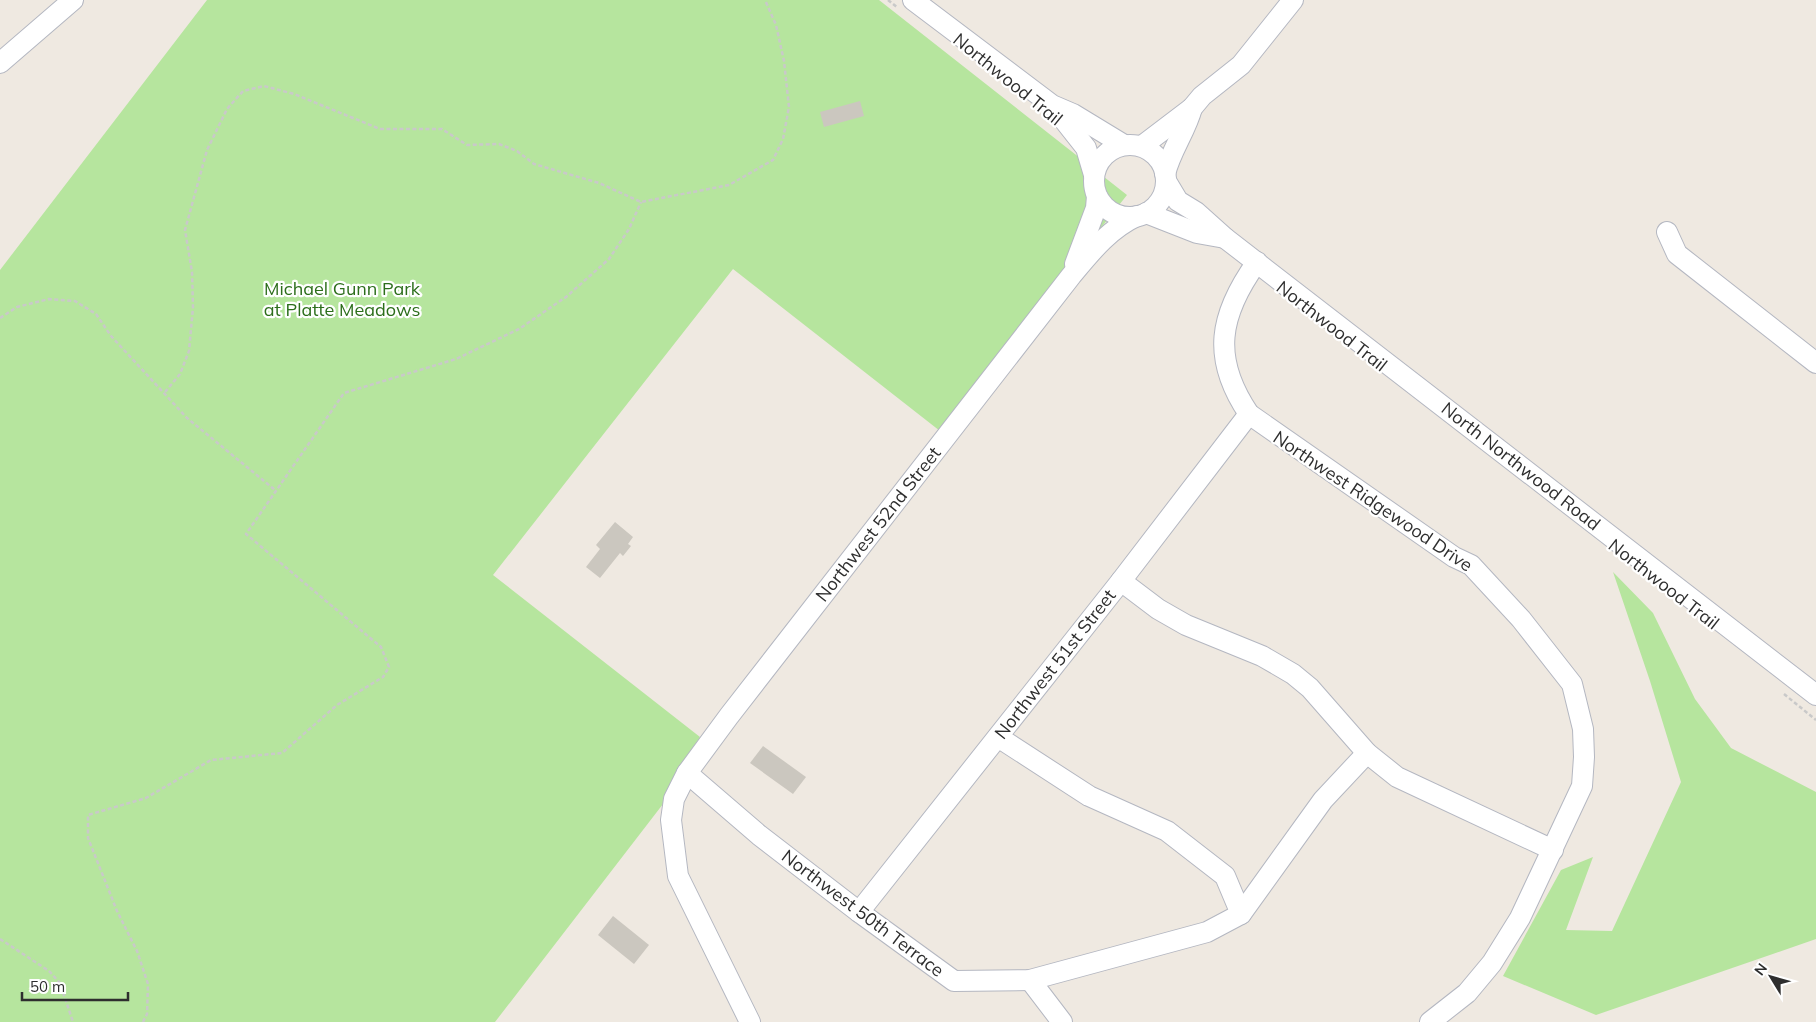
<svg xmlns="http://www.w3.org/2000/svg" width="1816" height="1022" font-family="Mulish,sans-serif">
<rect width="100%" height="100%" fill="#efe9e1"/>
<g fill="#b6e59e">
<polygon points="207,0 879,0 1127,195 940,431 733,269 493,575 700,737 673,778 663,804 495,1022 0,1022 0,270"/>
<polygon points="1613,572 1653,613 1695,699 1731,748 1816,792 1816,939 1596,1015 1503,976 1561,870 1593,857 1566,930 1612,931 1681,782 1650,681"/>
</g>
<g fill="#cbc7bf">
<polygon points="860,101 864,116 824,127 820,112"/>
<polygon points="615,522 633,537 628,544 631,546 623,556 620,553 600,578 586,567 600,549 596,545"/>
<polygon points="763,746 806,777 793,794 750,763"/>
<polygon points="613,916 649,945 634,964 598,935"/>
</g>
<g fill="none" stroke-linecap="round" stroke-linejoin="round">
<g stroke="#b4b7c1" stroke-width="22">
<g id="minor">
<polyline points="913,0 1052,105 1073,114 1124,145"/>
<polyline points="0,63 73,0"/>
<polyline points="1056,110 1086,148 1094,175"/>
<circle cx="1130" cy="181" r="36"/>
<polyline points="1142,146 1192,108 1202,96 1241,65 1293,0"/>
<path d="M1165,174C1171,150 1186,131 1192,108"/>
<polyline points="1166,181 1178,201 1196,212 1225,238 1816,695"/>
<polyline points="1146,213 1197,233 1225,238"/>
<polyline points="1667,232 1677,254 1816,363"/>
<path d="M1257,262C1219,315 1211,358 1249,414L1454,557L1471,565L1521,619L1572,684L1583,729L1584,757L1582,786L1520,918L1492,963L1467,993L1430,1022"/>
<polyline points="1075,264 1096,208 1097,196"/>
<polyline points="1121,581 1158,609 1186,625 1262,656 1293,674 1310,688 1367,753 1397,777 1553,850"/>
<polyline points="998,737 1089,796 1167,831 1225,876 1241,914"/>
<polyline points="687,773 759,835 859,912 954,981 1030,980 1207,932 1241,914 1323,800 1367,753"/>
<polyline points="859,912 1121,581 1249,414"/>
<polyline points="1030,980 1062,1022"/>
<path d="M750,1022L678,876L671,820L674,799L687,773L729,716L1071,276C1091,252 1109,229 1137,216"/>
</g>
</g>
<g stroke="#c9c9c9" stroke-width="2.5" stroke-dasharray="4 2.5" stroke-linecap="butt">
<polyline points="888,0 898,8"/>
<polyline points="0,318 17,307 49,299 75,301 96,314 111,336 187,418 275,490"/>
<polyline points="165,392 180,374 189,351 193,307 192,272 185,230 207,150 227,109 243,91 264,86 294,94 380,129 442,129 467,145 499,144 517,151 534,164 599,183 641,202 729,185 773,160 783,139 789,107 784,61 776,25 765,0"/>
<polyline points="1784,694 1816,720"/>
<polyline points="0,939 49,971 60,983 73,1022"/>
<polyline points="143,1022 147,1014 148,984 137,951 117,911 88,838 88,815 146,798 211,760 282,753 337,705 383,677 389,667 381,647 246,534 344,393 456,359 519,329 566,297 609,259 629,229 641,202"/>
</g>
<use href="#minor" stroke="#fff" stroke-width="20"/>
</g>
<g text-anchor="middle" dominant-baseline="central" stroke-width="4.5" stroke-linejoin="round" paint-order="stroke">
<g font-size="18" fill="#2e2e2e" stroke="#fff">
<text transform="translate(1008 79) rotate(39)">Northwood Trail</text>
<text transform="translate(1332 326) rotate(38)">Northwood Trail</text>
<text transform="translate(1521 466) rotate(38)">North Northwood Road</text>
<text transform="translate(1373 501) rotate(34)">Northwest Ridgewood Drive</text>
<text transform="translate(878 524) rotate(-52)">Northwest 52nd Street</text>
<text transform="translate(1664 584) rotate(38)">Northwood Trail</text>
<text transform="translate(1055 664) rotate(-52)">Northwest 51st Street</text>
<text transform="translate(863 913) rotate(37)">Northwest 50th Terrace</text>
</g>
<g font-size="18" fill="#2c6e1b" stroke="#fff">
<text x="342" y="288">Michael Gunn Park<tspan x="342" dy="21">at Platte Meadows</tspan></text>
</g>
</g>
<g transform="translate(1771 977) rotate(307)" stroke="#ffffff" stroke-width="4" paint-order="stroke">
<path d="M0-4L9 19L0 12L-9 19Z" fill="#2e2e2e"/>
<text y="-8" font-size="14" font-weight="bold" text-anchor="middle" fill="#2e2e2e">N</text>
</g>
<path d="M22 992v8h106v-8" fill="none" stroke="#2e2e2e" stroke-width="2.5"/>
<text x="30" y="992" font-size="15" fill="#2e2e2e" stroke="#ffffff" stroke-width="4" paint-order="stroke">50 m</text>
</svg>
